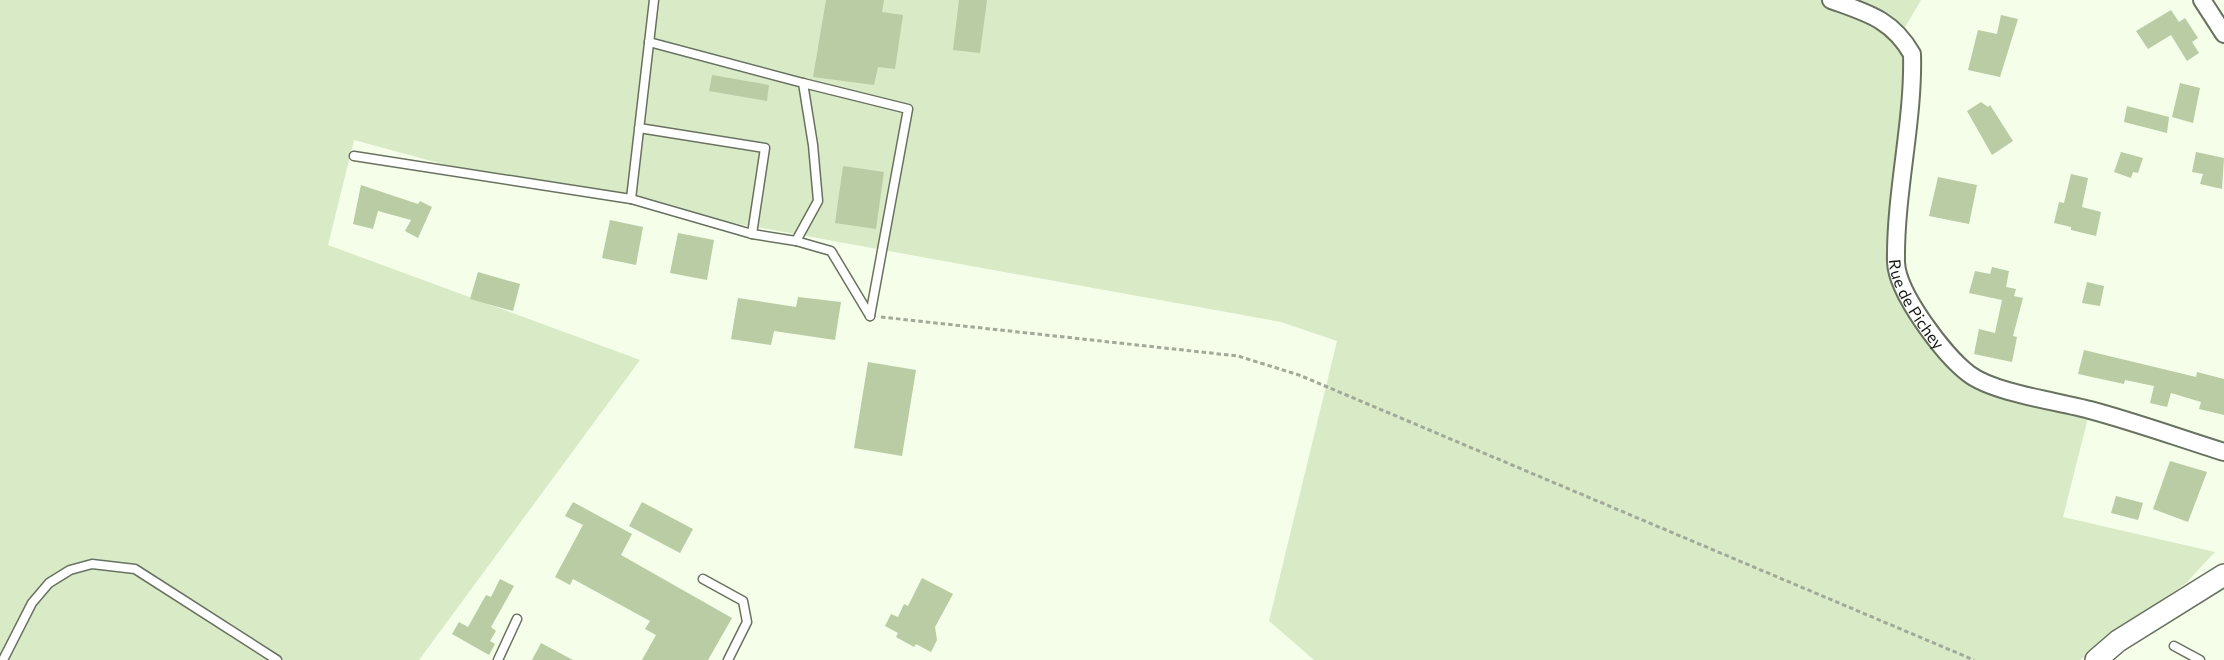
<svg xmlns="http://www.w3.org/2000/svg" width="2224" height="660" font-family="Commissioner,sans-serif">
<rect width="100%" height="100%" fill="#f4fee9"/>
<polygon fill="#d9eac7" points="0,0 1921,0 1901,34 1912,54 1901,284 1969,374 2090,410 2063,517 2215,552 2186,583 2080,660 1314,660 1269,621 1337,341 1281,322 513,183 354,140 328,245 640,360 419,660 0,660"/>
<g fill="#b9cca4">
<polygon points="826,0 884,0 882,12 903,15 895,69 878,67 874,85 813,77"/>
<polygon points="959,0 987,0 980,53 953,50"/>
<polygon points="2171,10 2179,22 2185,18 2198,38 2192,42 2199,53 2187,61 2171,35 2148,49 2136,31"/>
<polygon points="2001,15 2018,19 2000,77 1968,70 1978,30 1997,34"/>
<polygon points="712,75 769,85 767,101 709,91"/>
<polygon points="2180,83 2200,88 2193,123 2172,117"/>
<polygon points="1981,102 1988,107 1990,105 2013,141 1992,155 1967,111"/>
<polygon points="2127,106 2169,117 2167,133 2124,122"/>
<polygon points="2121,152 2143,158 2138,173 2133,172 2131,178 2114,172"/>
<polygon points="2196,152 2224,158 2222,189 2200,184 2203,174 2192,172"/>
<polygon points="843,166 884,172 876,229 835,223"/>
<polygon points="2071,174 2088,178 2082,207 2101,212 2096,236 2071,230 2071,227 2054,223 2059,202 2064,203"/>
<polygon points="1938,177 1977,185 1969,224 1929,216"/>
<polygon points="361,185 418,204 420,201 432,207 418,238 405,231 411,220 378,211 373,229 353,224"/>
<polygon points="610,220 643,227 636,265 602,258"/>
<polygon points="678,233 714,240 707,280 670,273"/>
<polygon points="1992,267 2009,271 2006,287 2016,289 2014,296 2023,298 2013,336 2017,337 2012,362 1974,354 1979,329 1995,333 2002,300 1969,293 1975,271 1990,274"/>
<polygon points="478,272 520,284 513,311 470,299"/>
<polygon points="2087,282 2104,286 2100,306 2082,303"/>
<polygon points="798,297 841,302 835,340 774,331 771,345 731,339 738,298 796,307"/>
<polygon points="2084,350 2196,377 2197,372 2224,379 2224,415 2199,409 2201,402 2171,393 2167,407 2150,403 2154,386 2125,380 2124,384 2078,374"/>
<polygon points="868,362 916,370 902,456 854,448"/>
<polygon points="2170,461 2207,472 2188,522 2153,509"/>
<polygon points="2116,496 2143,503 2138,520 2111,513"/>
<polygon points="573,502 632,534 621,555 732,618 708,660 642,660 656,635 645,629 650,621 573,579 570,585 555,577 583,525 565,516"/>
<polygon points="642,502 693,529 680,553 629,526"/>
<polygon points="922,578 953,594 935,627 937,640 931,652 916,644 914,647 896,637 898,633 885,626 891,614 898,617 904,604 908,606"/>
<polygon points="500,579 514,586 491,627 496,631 490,641 495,644 489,655 452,634 459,622 468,627 486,595 491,597"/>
<polygon points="541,643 573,660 532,660"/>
</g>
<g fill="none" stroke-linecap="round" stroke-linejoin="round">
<g stroke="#697260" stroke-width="11">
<g id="service">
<polyline points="649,42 803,83 813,145 818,201 796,241 752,234"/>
<polyline points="803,83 908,109 870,316"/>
<polyline points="639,128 765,148 752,234 631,199 654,0"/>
<polyline points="354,156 631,199"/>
<polyline points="796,241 831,251 870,316"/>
<polyline points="703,579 743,601 747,622 728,660"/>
<polyline points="2174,646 2200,660"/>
<polyline points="3,660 32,603 49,583 70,570 92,564 135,569 277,660"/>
<polyline points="498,660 517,619"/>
</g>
</g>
<g stroke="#697260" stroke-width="20">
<g id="minor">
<path id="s1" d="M1831,0C1867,13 1892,19 1912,54C1914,121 1895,192 1896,262C1897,293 1944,355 1969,374C1994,393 2057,401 2090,410C2135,422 2179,438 2224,452"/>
<polyline points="2202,0 2224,34"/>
</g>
</g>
<g stroke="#697260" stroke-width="24">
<polyline id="tertiary" points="2096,660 2118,641 2224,575"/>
</g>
<polyline stroke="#a1a999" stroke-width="3" stroke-dasharray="4.5 3" stroke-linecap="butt" points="881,317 1238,356 1299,375 1974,660"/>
<use href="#service" stroke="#fff" stroke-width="8"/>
<use href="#minor" stroke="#fff" stroke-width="16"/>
<use href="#tertiary" stroke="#fff" stroke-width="21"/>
</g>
<g text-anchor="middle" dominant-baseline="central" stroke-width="5" stroke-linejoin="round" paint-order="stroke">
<g font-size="16" fill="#151811" stroke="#f4fee9">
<text stroke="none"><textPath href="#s1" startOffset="356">Rue de Pichey</textPath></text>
</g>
</g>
</svg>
